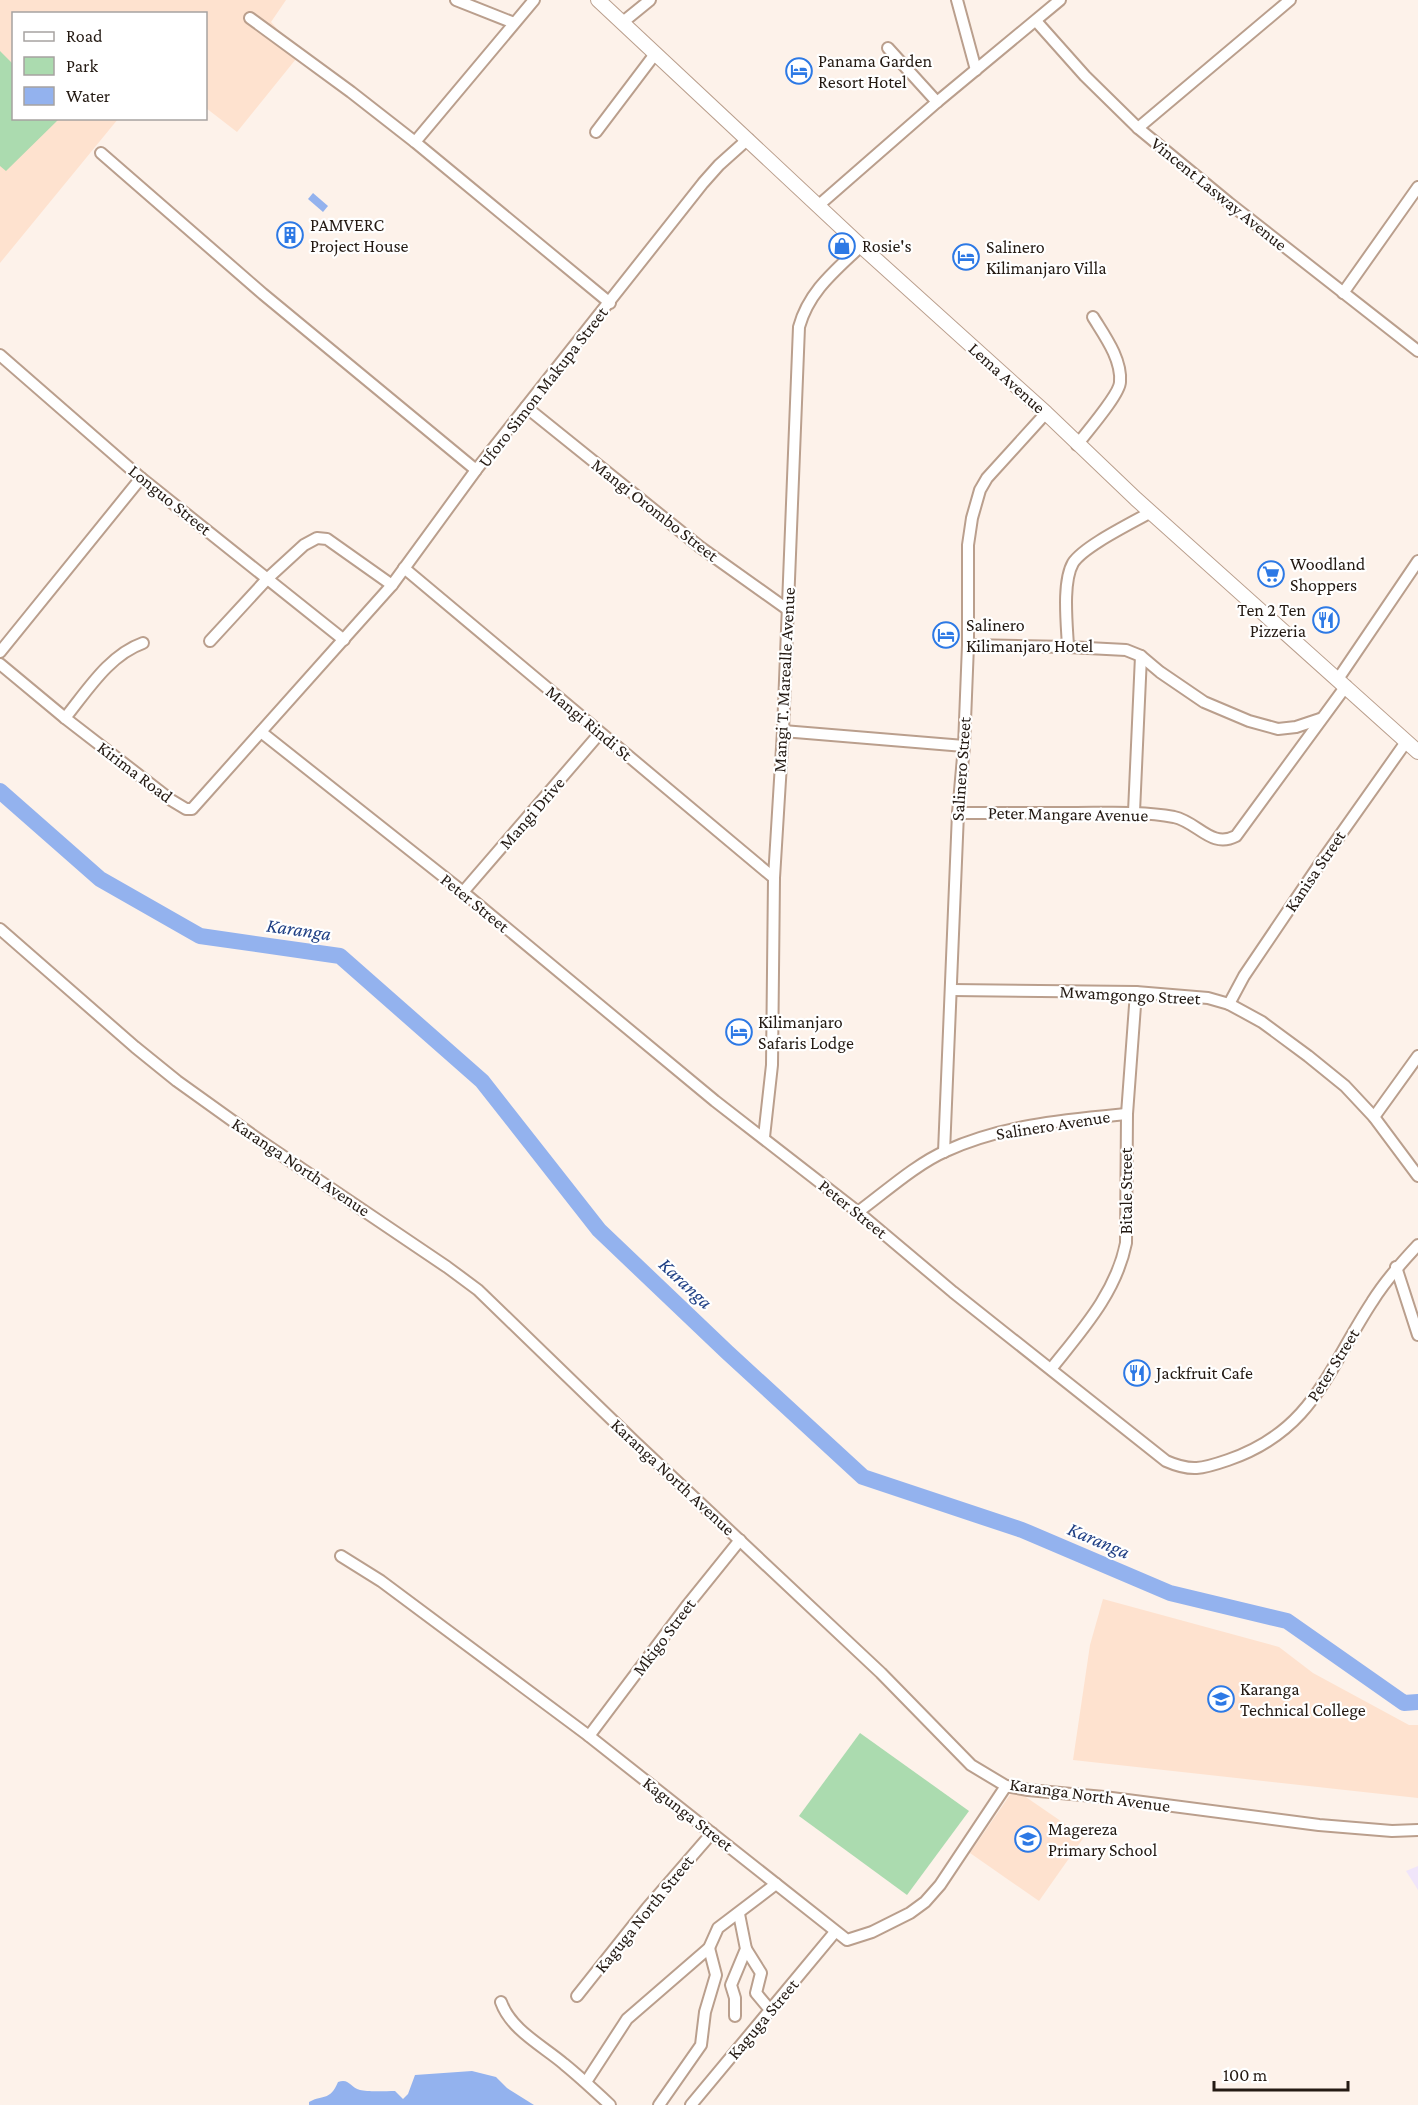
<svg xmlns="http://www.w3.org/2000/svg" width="1418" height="2105" font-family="'Crimson Pro',serif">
<rect width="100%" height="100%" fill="#fdf2ea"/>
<polygon fill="#f0e5fa" points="1418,1866 1418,1890 1406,1871"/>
<g fill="#fee2cf">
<polygon points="0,0 286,0 271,22 300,54 237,132 206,108 206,14 14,14 14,118 118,119 0,263"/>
<polygon points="1103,1599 1279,1647 1313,1673 1409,1725 1418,1725 1418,1798 1073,1760 1090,1645"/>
<polygon points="1014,1789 1084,1837 1039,1901 970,1853"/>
</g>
<g fill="#abdbaf">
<polygon points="0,51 13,64 14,118 59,119 6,171 0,166"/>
<polygon points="860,1733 969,1811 907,1895 799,1816"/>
</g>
<g fill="#93b2ee">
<polygon points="313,193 328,206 323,212 308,199"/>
<path d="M472,2071L496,2077L507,2088L534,2105H309V2102C324,2094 330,2101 338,2082C350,2078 350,2088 360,2090C367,2092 386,2091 395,2091L403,2099L408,2094L415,2075Z"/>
</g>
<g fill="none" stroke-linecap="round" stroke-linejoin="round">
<polyline stroke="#93b2ee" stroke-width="16" points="0,791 100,879 200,936 340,956 482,1081 599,1230 727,1352 863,1477 1022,1530 1170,1593 1287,1621 1404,1703 1418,1702"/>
<g stroke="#ba9f8d" stroke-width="14">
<g id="street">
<polyline points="456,0 514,23"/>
<polyline points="957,0 976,70"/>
<polyline points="250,18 351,92 415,142 610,303"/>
<polyline points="1036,21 1085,76 1138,128 1229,203 1418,351"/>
<polyline points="623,22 650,0"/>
<polyline points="888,48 937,102"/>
<polyline points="1138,128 1290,0"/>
<polyline points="596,132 655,54"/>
<polyline points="415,142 534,0"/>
<polyline points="101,153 263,294 476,470"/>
<polyline points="819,205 937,102 1060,0"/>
<polyline points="1343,293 1418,187"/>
<polyline points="0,355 141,478 344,640"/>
<polyline points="526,407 700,547 787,609"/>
<path d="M1077,445C1086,433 1120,394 1120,382C1122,359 1104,335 1093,317"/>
<polyline points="404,568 774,878"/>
<polyline points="210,641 268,578 304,545 317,538 327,539 392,585"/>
<polyline points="968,645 1068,647 1126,650 1141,656 1160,672 1204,702 1249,721 1278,729 1296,727 1320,719"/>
<path d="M1068,647C1067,625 1062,582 1073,563C1084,546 1132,523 1151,512"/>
<polyline points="0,652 141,478"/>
<polyline points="0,664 65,718 171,800 186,809 192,809 392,585 476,470 703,183 719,165 748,139"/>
<polyline points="1338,679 1418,561"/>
<path d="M65,718C87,691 109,655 143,643"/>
<polyline points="783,731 964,746"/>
<path d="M261,732L463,892L715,1101L858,1212L953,1292L1166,1461C1191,1472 1202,1469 1228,1460C1313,1431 1328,1369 1372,1302C1385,1281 1401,1263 1418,1245"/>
<polyline points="1134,812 1141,656"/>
<path d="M958,813C996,813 1035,813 1073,813C1107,813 1141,811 1174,817C1198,822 1211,849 1236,836L1346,686"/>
<polyline points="463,892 600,733"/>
<polyline points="0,929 135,1047 177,1081 262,1142 447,1267 478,1290 635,1442 881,1673 971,1765 1006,1786 1028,1790 1104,1797 1319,1825 1392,1831 1418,1830"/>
<polyline points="952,990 1136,992 1208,998 1229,1004 1262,1022 1308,1056 1345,1086 1374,1117 1418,1176"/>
<polyline points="1229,1004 1244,976 1319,865 1406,742"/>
<polyline points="1374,1117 1418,1056"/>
<path d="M764,1137L772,1065L774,878L783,731L799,327C809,291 835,271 861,246"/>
<polyline points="944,1152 958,813 964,746 968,645 968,545 972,518 980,490 987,478 1046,413"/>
<path d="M858,1212C884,1193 916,1164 946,1151C1003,1125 1065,1120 1127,1114"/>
<polyline points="1396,1267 1418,1335"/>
<path d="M1051,1369C1082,1330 1116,1293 1126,1243L1127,1114L1136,992"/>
<polyline points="341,1556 381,1581 589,1736 847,1940 872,1932 910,1913 925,1902 940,1885 1006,1786"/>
<polyline points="589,1736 686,1607 740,1540"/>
<polyline points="746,1949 761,1973 756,1993 771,2011"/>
<polyline points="577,1996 647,1908 712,1833"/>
<path d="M501,2002C511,2030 543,2046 564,2064C580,2077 595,2091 610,2105"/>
<polyline points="735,2016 735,1998 731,1985 746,1949 739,1914"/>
<polyline points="586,2082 627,2019 709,1948 718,1928 776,1884"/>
<polyline points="659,2105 701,2045 705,2012 716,1975 709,1948"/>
<polyline points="691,2105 835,1932"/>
</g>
</g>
<g stroke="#ba9f8d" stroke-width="16">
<polyline id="secondary" points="598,0 861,246 1046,413 1136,499 1418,752"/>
</g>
<use href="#street" stroke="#fff" stroke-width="10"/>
<use href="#secondary" stroke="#fff" stroke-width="14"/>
</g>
<defs>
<g id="hotel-ring" transform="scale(1.35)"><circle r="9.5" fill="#fff" stroke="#2d79e5" stroke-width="1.5"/><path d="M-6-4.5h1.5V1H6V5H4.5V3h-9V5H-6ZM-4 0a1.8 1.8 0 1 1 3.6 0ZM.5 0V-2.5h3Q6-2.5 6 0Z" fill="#2d79e5"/></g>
<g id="building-ring" transform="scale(1.35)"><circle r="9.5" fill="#fff" stroke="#2d79e5" stroke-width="1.5"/><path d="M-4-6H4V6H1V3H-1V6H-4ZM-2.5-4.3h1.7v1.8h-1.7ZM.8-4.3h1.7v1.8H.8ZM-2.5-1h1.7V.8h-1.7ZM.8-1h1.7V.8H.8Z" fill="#2d79e5"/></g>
<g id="shop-ring" transform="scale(1.35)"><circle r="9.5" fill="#fff" stroke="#2d79e5" stroke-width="1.5"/><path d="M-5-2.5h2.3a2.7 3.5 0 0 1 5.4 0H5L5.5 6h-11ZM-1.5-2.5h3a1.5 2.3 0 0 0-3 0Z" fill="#2d79e5"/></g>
<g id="supermarket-ring" transform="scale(1.35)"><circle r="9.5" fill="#fff" stroke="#2d79e5" stroke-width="1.5"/><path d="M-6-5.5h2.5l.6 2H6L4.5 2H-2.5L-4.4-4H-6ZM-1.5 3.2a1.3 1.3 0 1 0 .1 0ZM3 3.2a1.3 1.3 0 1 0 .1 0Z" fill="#2d79e5"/></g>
<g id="restaurant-ring" transform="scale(1.35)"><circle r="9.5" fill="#fff" stroke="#2d79e5" stroke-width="1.5"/><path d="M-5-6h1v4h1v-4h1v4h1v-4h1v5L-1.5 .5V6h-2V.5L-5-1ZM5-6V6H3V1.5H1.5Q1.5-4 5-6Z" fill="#2d79e5"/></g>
<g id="school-ring" transform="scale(1.35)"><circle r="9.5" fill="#fff" stroke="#2d79e5" stroke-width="1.5"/><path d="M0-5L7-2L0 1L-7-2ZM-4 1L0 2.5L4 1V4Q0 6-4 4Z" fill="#2d79e5"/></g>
</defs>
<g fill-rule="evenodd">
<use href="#hotel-ring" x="799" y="71"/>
<use href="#building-ring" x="290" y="235"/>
<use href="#shop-ring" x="842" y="246"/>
<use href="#hotel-ring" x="966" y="257"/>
<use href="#supermarket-ring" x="1271" y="574"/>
<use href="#restaurant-ring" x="1326" y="620"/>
<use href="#hotel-ring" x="946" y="635"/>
<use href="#hotel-ring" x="739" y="1032"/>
<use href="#restaurant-ring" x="1137" y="1373"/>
<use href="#school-ring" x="1221" y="1699"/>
<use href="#school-ring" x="1028" y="1839"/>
</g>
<g text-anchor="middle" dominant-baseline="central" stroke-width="4.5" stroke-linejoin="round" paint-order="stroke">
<g font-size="18" fill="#241a13" stroke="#fff" text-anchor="start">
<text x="818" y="61">Panama Garden<tspan x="818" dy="21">Resort Hotel</tspan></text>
<text x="310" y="225">PAMVERC<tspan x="310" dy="21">Project House</tspan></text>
<text x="862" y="246">Rosie's</text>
<text x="986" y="247">Salinero<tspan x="986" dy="21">Kilimanjaro Villa</tspan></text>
<text x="1290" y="564">Woodland<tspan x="1290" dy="21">Shoppers</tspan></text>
<text x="1306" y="610" text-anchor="end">Ten 2 Ten<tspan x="1306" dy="21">Pizzeria</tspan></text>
<text x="966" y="625">Salinero<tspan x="966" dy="21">Kilimanjaro Hotel</tspan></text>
<text x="758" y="1022">Kilimanjaro<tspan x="758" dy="21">Safaris Lodge</tspan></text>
<text x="1156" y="1373">Jackfruit Cafe</text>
<text x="1240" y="1689">Karanga<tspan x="1240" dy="21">Technical College</tspan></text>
<text x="1048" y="1829">Magereza<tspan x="1048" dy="21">Primary School</tspan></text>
</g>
<g font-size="18" fill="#241a13" stroke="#fff">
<text transform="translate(1219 194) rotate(39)">Vincent Lasway Avenue</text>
<text transform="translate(1007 378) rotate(42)">Lema Avenue</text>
<text transform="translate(543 387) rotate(-52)">Uforo Simon Makupa Street</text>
<text transform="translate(170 500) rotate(39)">Longuo Street</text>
<text transform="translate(655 510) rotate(38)">Mangi Orombo Street</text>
<text transform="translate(784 680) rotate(-87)">Mangi T. Marealle Avenue</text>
<text transform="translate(589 723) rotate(40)">Mangi Rindi St</text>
<text transform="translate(961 769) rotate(-86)">Salinero Street</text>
<text transform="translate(135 772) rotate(37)">Kirima Road</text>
<text transform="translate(532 813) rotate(-49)">Mangi Drive</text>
<text transform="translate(1068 814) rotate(1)">Peter Mangare Avenue</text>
<text transform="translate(1315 871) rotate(-56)">Kanisa Street</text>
<text transform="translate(475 903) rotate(39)">Peter Street</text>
<text transform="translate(1130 995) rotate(3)">Mwamgongo Street</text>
<text transform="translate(1053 1125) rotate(-9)">Salinero Avenue</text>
<text transform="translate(301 1167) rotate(34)">Karanga North Avenue</text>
<text transform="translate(1126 1191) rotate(-90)">Bitale Street</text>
<text transform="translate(853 1209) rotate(39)">Peter Street</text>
<text transform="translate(1333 1365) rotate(-58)">Peter Street</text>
<text transform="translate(673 1477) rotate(43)">Karanga North Avenue</text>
<text transform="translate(664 1637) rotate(-53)">Mkigo Street</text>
<text transform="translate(1090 1795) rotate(8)">Karanga North Avenue</text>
<text transform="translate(688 1814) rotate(38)">Kagunga Street</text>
<text transform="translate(644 1914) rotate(-51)">Kaguga North Street</text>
<text transform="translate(763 2019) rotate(-50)">Kaguga Street</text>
</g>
<g font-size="20" font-style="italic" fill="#1f3f84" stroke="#fff">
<text transform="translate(299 929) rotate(8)">Karanga</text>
<text transform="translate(686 1283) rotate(43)">Karanga</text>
<text transform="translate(1099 1540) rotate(23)">Karanga</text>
</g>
</g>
<rect x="12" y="12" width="195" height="108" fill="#ffffff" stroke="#a7a3a1" stroke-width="1.5"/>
<rect x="24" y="32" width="30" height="9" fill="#ffffff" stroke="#a7a3a1" stroke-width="1.5"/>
<text x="66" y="42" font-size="18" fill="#241a13">Road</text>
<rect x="24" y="57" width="30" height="18" fill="#abdbaf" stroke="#a7a3a1" stroke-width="1.5"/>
<text x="66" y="72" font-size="18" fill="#241a13">Park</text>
<rect x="24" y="87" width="30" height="18" fill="#93b2ee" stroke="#a7a3a1" stroke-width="1.5"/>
<text x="66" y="102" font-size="18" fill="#241a13">Water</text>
<path d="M1214 2081v9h134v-9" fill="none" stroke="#241a13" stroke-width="3"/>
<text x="1223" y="2081" font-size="18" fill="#241a13" stroke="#ffffff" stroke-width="4.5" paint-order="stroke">100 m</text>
</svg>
